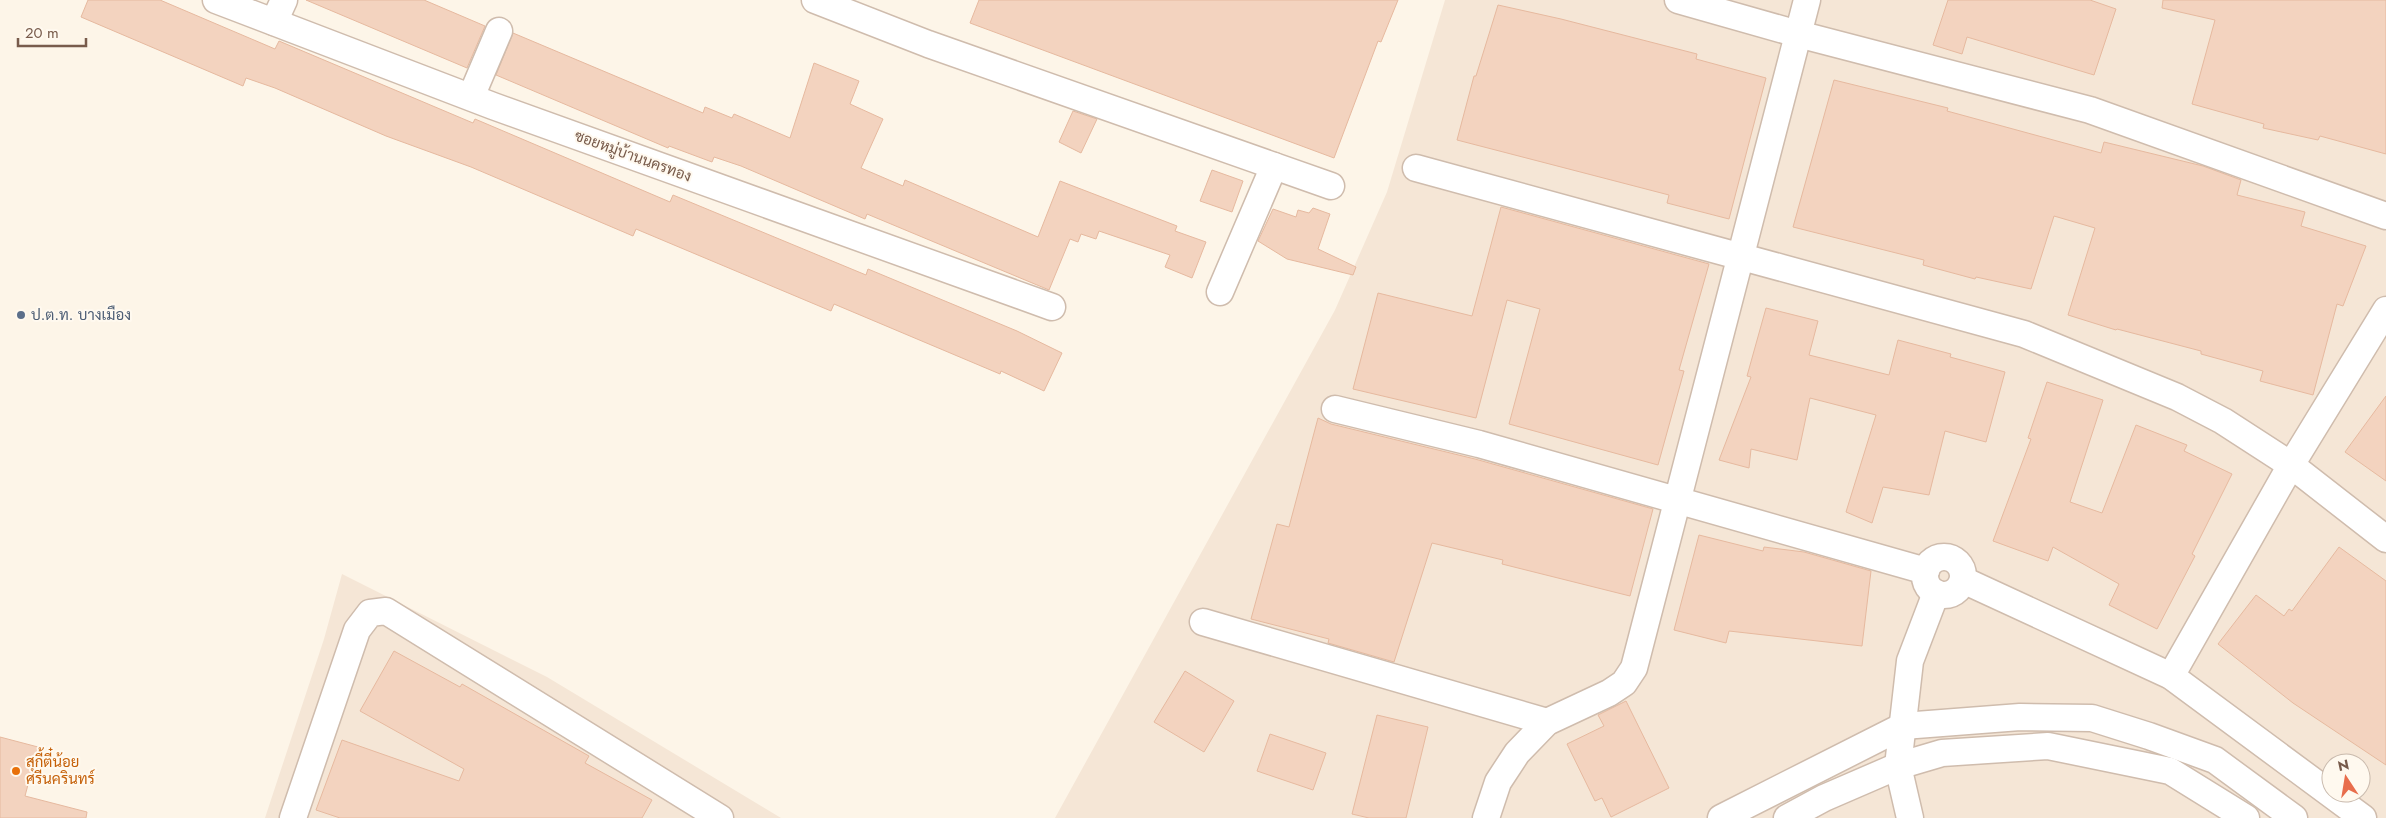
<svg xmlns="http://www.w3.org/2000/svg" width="2386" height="818" font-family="Jost,Sarabun,sans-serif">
<rect width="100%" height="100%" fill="#fdf5e8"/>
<g fill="#f5e6d6" fill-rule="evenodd">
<path d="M1445,0H2386V818H1055L1335,310L1387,192ZM2331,763H2361V793H2331Z"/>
<polygon points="342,574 547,677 781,818 265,818 324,639"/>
</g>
<g fill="#f3d3bf" stroke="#e6b99f">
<polygon points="88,0 160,0 275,49 279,41 473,123 475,119 515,136 670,202 673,195 866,275 868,269 1017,331 1062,353 1044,391 1001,371 1000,374 834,304 831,311 636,229 633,236 471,167 386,136 275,88 246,78 243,86 81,17"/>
<polygon points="306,0 424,0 485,26 467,68"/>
<polygon points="979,0 1398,0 1381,42 1378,41 1334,158 970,23"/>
<polygon points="1948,0 2090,0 2116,9 2094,75 1967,37 1962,54 1933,45"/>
<polygon points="2163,0 2386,0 2386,154 2320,136 2318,140 2263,128 2264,124 2192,104 2215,20 2162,8"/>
<polygon points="1498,5 1561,19 1697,54 1696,59 1766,78 1729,219 1667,203 1669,195 1457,140 1474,76 1476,76"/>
<polygon points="513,33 703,113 705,107 732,118 734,114 790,138 814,63 859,81 850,104 883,119 861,168 903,186 905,180 1038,237 1060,181 1177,226 1175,231 1206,242 1192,278 1165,267 1170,255 1099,231 1096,239 1081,234 1078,242 1070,239 1049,290 867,214 865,219 741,166 714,157 712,162 669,146 668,148 496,75"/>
<polygon points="1834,80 1948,108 1947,111 2101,153 2104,142 2203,166 2241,180 2237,195 2305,212 2301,226 2366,246 2343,306 2337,304 2313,395 2260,381 2263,371 2201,354 2201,351 2117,329 2116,330 2068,315 2095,228 2054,216 2031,289 1976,277 1975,279 1923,265 1924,260 1793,227"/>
<polygon points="1073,111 1097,119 1081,153 1059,142"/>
<polygon points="1212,170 1243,181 1232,212 1200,201"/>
<polygon points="1501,207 1709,264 1679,370 1684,371 1658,465 1509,424 1540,309 1507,300 1476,418 1353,389 1378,293 1472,316"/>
<polygon points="1313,208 1330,214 1318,249 1356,267 1353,275 1287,259 1258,241 1273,209 1296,217 1298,210 1309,213"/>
<polygon points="1766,308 1818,321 1809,355 1889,375 1898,340 1951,354 1950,357 2005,372 1986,442 1945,431 1929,495 1883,487 1872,523 1846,512 1876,415 1810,398 1797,460 1751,449 1749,468 1719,460 1751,377 1747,376"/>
<polygon points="2047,382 2103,400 2070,502 2102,513 2136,425 2187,445 2184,451 2232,474 2192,554 2195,556 2157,629 2109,605 2119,584 2053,547 2048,561 1993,541 2031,439 2028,438"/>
<polygon points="2386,396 2386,481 2345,452"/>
<polygon points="1318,418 1331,424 1475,459 1653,509 1630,596 1502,564 1503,560 1432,543 1394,662 1328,643 1329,639 1251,619 1277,524 1289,527"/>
<polygon points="1699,535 1763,551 1764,547 1804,552 1871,571 1862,646 1729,631 1726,643 1674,630"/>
<polygon points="2339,547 2386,581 2386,765 2293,703 2218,644 2256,595 2284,616 2289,609 2292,611"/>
<polygon points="394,651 460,687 462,684 589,756 585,763 652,800 642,818 340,818 316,810 342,740 459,781 464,769 360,711"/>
<polygon points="1185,671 1234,701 1204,752 1154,722"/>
<polygon points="1626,701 1669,788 1611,817 1602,798 1595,801 1567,744 1604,726 1598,715"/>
<polygon points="1377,715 1428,727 1406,818 1369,818 1352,814"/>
<polygon points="1270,734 1326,753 1313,790 1257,771"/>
<polygon points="0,737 38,747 25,796 87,812 86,818 0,818"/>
</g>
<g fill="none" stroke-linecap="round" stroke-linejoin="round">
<g stroke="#cfbcad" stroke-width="29">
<g id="minor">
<polyline points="216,0 493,106 1052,307"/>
<polyline points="815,0 928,44 1331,186"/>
<polyline points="1678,0 1798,34 2090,110 2386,216"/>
<polyline points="274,22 284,0"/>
<polyline points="471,97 499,31"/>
<polyline points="1416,168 2024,334 2177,397 2223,421 2291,465 2386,539"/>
<polyline points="1220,292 1274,166"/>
<polyline points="1335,409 1479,444 1926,571"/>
<circle cx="1944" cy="576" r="19"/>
<polyline points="1963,580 2171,676 2363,818"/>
<polyline points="1203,622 1547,722"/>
<polyline points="2171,676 2291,465 2386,310"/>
<polyline points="293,818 357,630 370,613 386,611 720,818"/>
<polyline points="1486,818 1498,782 1517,753 1547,722 1609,693 1624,683 1634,668 1807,0"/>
<polyline points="1721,818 1903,726 2020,717 2092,718 2149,736 2215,760 2294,818"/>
<polyline points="1787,818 1824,798 1898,766 1942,753 2048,746 2170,771 2246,818"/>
<polyline points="1910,818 1898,766 1910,661 1936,593"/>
</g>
</g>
<use href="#minor" stroke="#fff" stroke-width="26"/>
</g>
<circle fill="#5c6f8a" stroke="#fff9ef" stroke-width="2" cx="21" cy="315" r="5"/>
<circle fill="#e8710a" stroke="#fff9ef" stroke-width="2" cx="16" cy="771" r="5"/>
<g text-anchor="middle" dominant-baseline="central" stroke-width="4" stroke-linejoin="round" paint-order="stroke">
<g font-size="15" fill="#785b4b" stroke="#fff9ef">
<text transform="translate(633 156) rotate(20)">ซอยหมู่บ้านนครทอง</text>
</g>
<g font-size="15" fill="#4e5e75" stroke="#fff9ef" text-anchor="start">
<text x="31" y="315">ป.ต.ท. บางเมือง</text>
</g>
<g font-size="15" fill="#c56008" stroke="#fff9ef" text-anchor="start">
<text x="26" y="762">สุกี้ตี๋น้อย<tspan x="26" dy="17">ศรีนครินทร์</tspan></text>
</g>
</g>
<g transform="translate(2346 778) rotate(348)"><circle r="24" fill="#fff9ef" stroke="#c9baad"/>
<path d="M0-4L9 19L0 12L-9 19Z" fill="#e86d4c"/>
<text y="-8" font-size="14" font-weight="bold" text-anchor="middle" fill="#785b4b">N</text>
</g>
<path d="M18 38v8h68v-8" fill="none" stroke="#785b4b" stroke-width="2.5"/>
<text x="25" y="38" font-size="15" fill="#785b4b" stroke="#fff9ef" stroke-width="4" paint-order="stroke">20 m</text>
</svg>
